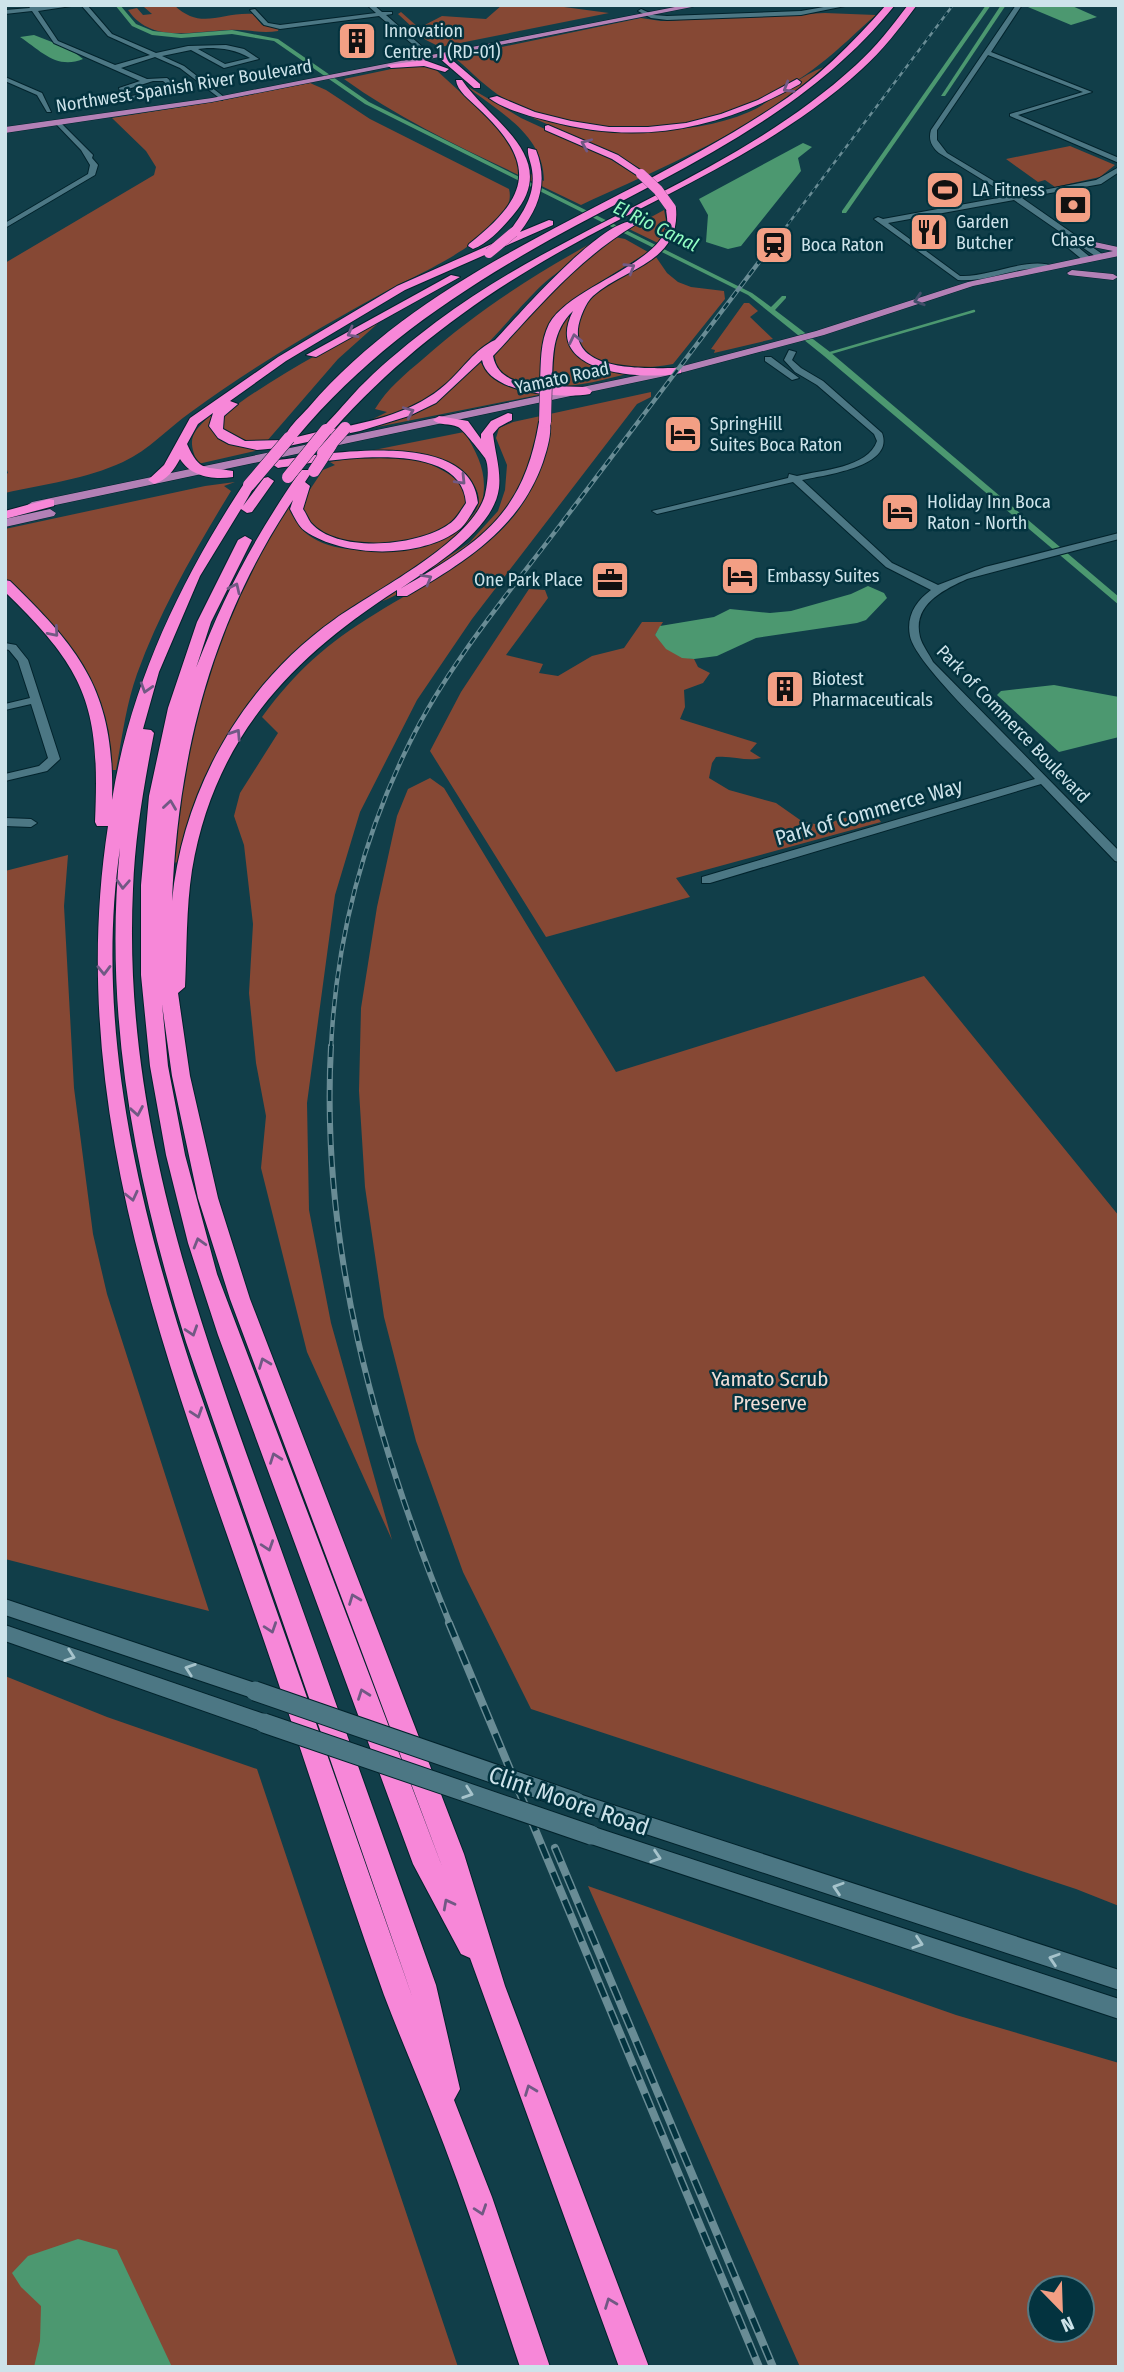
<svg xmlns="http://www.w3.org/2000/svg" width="1124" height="2372" font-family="'Fira Sans Condensed',sans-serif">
<rect width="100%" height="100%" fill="#113e49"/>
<g fill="#864834" fill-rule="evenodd">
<path d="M152,5H174C201,31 220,12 253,14L262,25L279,28L278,31C261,34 246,29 229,30C194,31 151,44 128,10L137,8L143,15L152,14L144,7Z"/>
<polygon points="502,5 549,5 609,13 440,47 426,40 398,14 401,12 419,28 442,16 486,19"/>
<path d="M825,13L876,15C857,31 840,49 820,64C755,116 668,138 586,124C557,119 530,115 505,99C486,88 473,73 454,57L641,18L661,21Z"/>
<path d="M415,64L434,68L495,124L516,151L521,169L544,181C544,134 497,111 465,85L521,118L610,159L638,177L646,172L617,155L531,117C601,130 681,141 749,112C774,101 796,77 824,67C755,130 666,166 581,205C501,165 416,131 344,79Z"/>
<path d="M310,83L326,90L370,119L509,189C520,230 419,274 390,289C322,326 254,366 191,412C168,428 149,450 123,462C86,479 45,484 5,493V475L8,473L5,464V263L154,175L156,167L146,151L112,118L214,102Z"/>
<polygon points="1070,146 1115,165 1100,177 1055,187 1045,180 1038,182 1006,159"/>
<polygon points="664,210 667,226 658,243 629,229"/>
<path d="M615,237L625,239L648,252L576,297L551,322L553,344L556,331L578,303C574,323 564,343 581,358L631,373C590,383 534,400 498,370L494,354L566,277Z"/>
<path d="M595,241C587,253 556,272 542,285C498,327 436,418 371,420L387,412L375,409C387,389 405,374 423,359C477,311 532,276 595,241Z"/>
<path d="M656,257L667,273L678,282L691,287L724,291L725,299L673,364C640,370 608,370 581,349C579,342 577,333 578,326C582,291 630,273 656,257Z"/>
<polygon points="744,303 749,303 758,311 750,317 773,339 714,353 715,350 711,349"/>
<path d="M385,317L338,359L267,441L251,442L223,431L222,416C272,377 330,348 385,317Z"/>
<path d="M479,359C492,386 520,391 548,393L367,429L404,417L444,395Z"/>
<path d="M651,392V397L637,404L472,619L417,700L360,812L335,895L307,1103L309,1210L331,1323L392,1540L307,1352L261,1168L266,1116L256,1063L249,993L253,924L244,845L234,816L240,793L278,733L262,717C295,672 327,643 375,614C461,561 541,533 550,419L538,422C534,499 490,532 430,572C415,582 396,598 379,602L469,543L498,511L505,490L507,465L496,438L499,428L513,422Z"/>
<path d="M210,416H213L210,426C219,446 245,448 264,449L198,464C187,439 191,433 210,416Z"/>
<path d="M464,432C480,457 489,477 481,507C473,536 359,602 330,624C315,636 302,652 288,665C275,679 259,692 247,707C212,751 189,808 179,862L173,863L179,791L195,709L239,589L287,504L292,505C297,593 546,537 461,472C441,457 397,461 374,450Z"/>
<path d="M373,455C389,457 406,457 421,461C446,469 485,491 457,519C453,522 450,527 445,530C411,548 359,550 325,533C312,526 301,515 303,500L323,470L335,465L330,462Z"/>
<path d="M235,482L224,486L231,491C195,550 160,610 137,674C126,705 122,738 116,770H110L88,675L60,634L5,580V529L205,486Z"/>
<path d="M529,589L545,590L548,598L506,655L543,664L539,673L558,676L592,656L624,648L642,622H663L655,635L682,657L694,659L698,667L710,673L703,683L684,690L685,707L680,719L757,743L750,751L761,758C746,762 732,755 716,757L712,763L709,778L729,790L776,803L803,822L821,825L872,810L881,822L676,878L690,897L546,937L430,751L461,692Z"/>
<polygon points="430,778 444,788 616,1072 924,976 1119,1216 1119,1906 1076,1889 531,1709 463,1572 416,1441 384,1317 365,1187 359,1091 361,1008 377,907 397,816 408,789"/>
<polygon points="68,855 64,906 74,1088 93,1234 107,1294 209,1611 5,1559 5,871"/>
<polygon points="5,1676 107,1717 257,1769 458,2367 5,2367"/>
<path d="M588,1886L956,2015L1119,2063V2367H800ZM1040,2288H1082V2330H1040Z"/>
</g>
<g fill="#4c9870">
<polygon points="1033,5 1070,5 1097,17 1071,25 1028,7"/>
<path d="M34,35L70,49L83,59C57,70 41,51 20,37Z"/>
<polygon points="803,143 812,147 798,158 801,171 741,246 728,249 706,242 708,215 699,199"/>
<polygon points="868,586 884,593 887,598 866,620 857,623 756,638 717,656 694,659 682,658 666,649 655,635 660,626 714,617 730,609 770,613 791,611 851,594"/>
<polygon points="1054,685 1119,697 1119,737 1059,752 997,695 1001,691"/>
<polygon points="78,2239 117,2250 172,2367 34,2367 40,2341 41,2306 21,2287 12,2273 28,2256"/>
</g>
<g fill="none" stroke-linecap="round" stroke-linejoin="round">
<polyline stroke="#4c9870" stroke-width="2.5" points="827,354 974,311"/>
<g fill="#4c9870" fill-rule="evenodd">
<polygon points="115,5 120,5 136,24 153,31 181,34 232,30 278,39 369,102 752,293 771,307 782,296 786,296 786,298 775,310 830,352 1119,597 1119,605 824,356 748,295 365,104 274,41 232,34 181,38 152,35 132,26"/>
<polygon points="986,5 991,5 846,213 842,213 842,211"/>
<polygon points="1001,5 1006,5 945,96 941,96"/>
</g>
<g stroke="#02232c" stroke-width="2">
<g id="minor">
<path d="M28,5L35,7L78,5L38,11L58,41L115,65L150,55L108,36L81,5H87L112,34L156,53L188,46L226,45L244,49L259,59L224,68L191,50L162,56L184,66L224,97L222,100L180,68L155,57L152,58L121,68L147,79L167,78L181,90L131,100L122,97L119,88L140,81L54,43L32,11L5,14V10L30,8ZM207,48C224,48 236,50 250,58L225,64L198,49ZM153,81H163L173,89L131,96L128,95L125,90Z"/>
<polygon points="367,5 374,5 382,12 392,12 392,14 386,15 433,56 433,58 429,58 379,16 280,29 264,25 250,10 255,9 268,23 280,25 376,13"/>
<polygon points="835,5 850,5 801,15 667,20 651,18 638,11 641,9 654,15 667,16 801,11"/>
<path d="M1016,5H1022L991,52L1092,92L1018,115L1119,158V163L1010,116V114L1083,92L988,55L937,130V140L947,153L1017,195L1096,180L1119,167V172L1101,184L1022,198L1105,256L1098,258L1014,200L888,223L960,276C988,278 1030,255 1055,267C1046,271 1036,268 1027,269C1003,272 982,282 958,280L874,219L878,217L883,219L1009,196L939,153C932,147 928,140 931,130Z"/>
<polygon points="5,77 42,93 51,112 47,112 37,95 5,81"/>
<polygon points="56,122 60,122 93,155 92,158 98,165 95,175 5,228 5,223 88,174 90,165 81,150 56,124"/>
<polygon points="1061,238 1067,238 1090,257 1090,261 1084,261 1061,242"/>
<path d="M789,350L796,352L792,360L801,368L823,381L882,433C895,467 824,475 802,480L892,563L938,585L985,567L1119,533V539L967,579C943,590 912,605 920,637C922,645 929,654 933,662L1119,851V862L1115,861L1041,784L710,883H702V877L1035,779C1010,752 916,666 910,636C906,616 916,601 931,590L886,567L793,482L657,514L652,511L788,478L789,474L797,476C821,470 868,468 877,441L874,434L817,385L795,372L784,360Z"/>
<polygon points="765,357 771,357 799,378 792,380 765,361"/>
<polygon points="5,643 16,645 28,660 60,759 47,771 5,781 5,774 39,766 48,758 31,704 5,710 5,704 30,698 18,661 9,650 5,649"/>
<polygon points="5,818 31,819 37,823 31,827 5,826"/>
<polygon points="5,1599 255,1683 261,1685 264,1691 261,1697 255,1699 5,1615"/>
<polygon points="5,1625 264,1714 270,1717 273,1723 270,1729 264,1732 5,1641"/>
<polygon points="576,1793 1119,1970 1119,1990 576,1811 570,1808 567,1802 570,1796"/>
<polygon points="591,1826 1119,1999 1119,2019 591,1844 584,1842 582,1835 584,1828"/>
</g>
</g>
<g stroke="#02232c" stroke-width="1">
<g id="major">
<polygon points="685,5 702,5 212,102 5,133 5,127 212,98"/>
<polygon points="1081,239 1118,247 1119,256 973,286 824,335 684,372 32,510 26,506 32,502 683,366 816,331 968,282 1113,251 1078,244 1078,240"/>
<polygon points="1072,270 1113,274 1118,277 1113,280 1069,275 1067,273"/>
<polygon points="50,509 56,513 54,516 5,527 5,519"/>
</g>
</g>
<g stroke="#02232c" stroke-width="2">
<g id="highway">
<path d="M886,5H895C805,117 673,172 551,239C453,294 369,351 297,437C303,435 311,434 317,432C323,430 354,392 364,383C386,361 411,341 436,322C568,223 734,177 856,65C876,47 892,26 908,5H917C900,28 882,51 862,69C775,149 664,193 563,250C477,298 399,356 334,429C373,421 415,412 446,384C462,370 475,349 495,340C519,315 602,218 635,221V225C577,260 539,307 493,356C498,381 521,383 544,386L540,383C541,363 540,342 549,324C570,286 662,264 667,224C668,219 666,213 666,208L671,205L676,208C681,263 624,268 593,296C586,302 579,319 578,329C574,373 649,368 677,368L681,369V373C642,381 541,373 573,311C552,331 553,355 552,383L547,386L586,387L592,391L590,394C563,399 488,394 482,360L436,403L409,416L360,431L279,448L257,450L229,444L218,438L209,426L213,413L198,424L187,444C200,473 205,466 233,471V477C214,480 191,477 180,459C174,470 167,480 154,484L148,480L164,465L190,418L278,357L397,286L512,235L509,232C523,213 536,194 532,170C531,162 527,155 528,148L536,150C548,181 540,206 520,232L549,220L553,221V225L405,290L286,361L230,401L238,404L224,416L223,429L245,441L284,440C286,429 301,416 309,407C431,265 620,208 772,108C816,80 852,44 886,5Z"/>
<polygon points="438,53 444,53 480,84 480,88 474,88 438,57"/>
<polygon points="424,60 449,69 445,72 424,66 391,68 387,65"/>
<path d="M797,79L801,82L800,84C719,129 640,146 549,121C530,116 505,110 489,98L497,96L535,112L571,121L609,127H648L686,123L721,114L758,100Z"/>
<path d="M456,80H462C489,121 562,157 514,214C503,227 489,243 473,249L468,246L469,244C530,196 538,164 478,108C470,100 457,91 456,80Z"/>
<polygon points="548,125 618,155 646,174 638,176 612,159 545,130 545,126"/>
<polygon points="451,275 460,277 316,357 306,355"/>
<path d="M508,413L512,414V420L499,427L493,434C495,452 501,470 499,488C494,530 432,567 400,589C478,543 523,517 539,422L549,419C553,431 547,450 543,462C520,528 465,562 407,596H397V590C290,659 214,739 192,870C186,909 187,948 185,987L178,993L190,1076L218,1198L250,1299L464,1854L505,1986L649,2367H619L470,1958L461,1954L413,1864L218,1335L188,1243L166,1155L150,1066L141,975V885L149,796L168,708L197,622L238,540L245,536L252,540L211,622L196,668C224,594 256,535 301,470H309L311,473L305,482L310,486L303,509C306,513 308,519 311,523C338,554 419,546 449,524C456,520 461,510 466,503C461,434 320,462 278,468L272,464L278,460C325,454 472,427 478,503C473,511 467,523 460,529C422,559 344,558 305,531C298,526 294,516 290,509L293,500C211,623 178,755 172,901C183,789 243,684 335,619C374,591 472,542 485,495C487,486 490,467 485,458C482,454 462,428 458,427C449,423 440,426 433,420L439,416L468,421L481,439V434L491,421ZM162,1004L172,1076L198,1198L230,1299L443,1869L217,1274L185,1155L168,1066Z"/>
<path d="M268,477L274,481L252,512L247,513L241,509L200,576L159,672L143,729L151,730L154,733C144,785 135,836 133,889C122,1120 201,1328 278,1541C331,1689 383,1837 436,1985L460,2089L454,2100L492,2197L550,2367H520C495,2293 472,2218 444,2145C425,2094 403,2045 384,1995C341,1875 303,1754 262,1635C171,1371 64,1110 108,826H97L95,822C100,708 88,672 5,592V580L10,581C83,652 115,694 112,800C130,685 181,579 245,482L249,481L255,485L243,506L264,478ZM120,848C103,1018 136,1181 186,1342L413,1999L194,1376C139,1208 94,1026 120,848Z"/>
<polygon points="49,499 54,500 54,506 5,519 5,511"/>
</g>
</g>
<use href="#minor" fill="#4c7784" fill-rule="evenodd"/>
<use href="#major" fill="#b381b6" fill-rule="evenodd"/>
<use href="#highway" fill="#f787d8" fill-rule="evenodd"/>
<g stroke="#698c95" stroke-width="2.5">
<polyline id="rail-far3" points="758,264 953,5"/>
</g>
<g stroke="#698c95" stroke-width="4.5">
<path id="rail-far2" d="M331,1048C336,941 362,839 410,742C450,661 513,588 567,516C631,431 695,347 759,262"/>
</g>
<g stroke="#698c95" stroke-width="6">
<path id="rail-far1" d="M331,1046C320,1246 375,1441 450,1624"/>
</g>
<g stroke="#698c95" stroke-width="8">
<g id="rail">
<polyline points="449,1623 759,2367"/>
<polyline points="555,1848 773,2367"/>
</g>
</g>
<use href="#rail-far3" stroke="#03333f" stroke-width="2" stroke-dasharray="5" stroke-linecap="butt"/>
<use href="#rail-far2" stroke="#03333f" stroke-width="2.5" stroke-dasharray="7" stroke-linecap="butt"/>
<use href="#rail-far1" stroke="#03333f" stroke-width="3.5" stroke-dasharray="11" stroke-linecap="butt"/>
<use href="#rail" stroke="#03333f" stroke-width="5" stroke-dasharray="15" stroke-linecap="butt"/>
<g stroke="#02232c" stroke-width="21" stroke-linecap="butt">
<g id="minor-bridge">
<polyline points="255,1691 576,1802"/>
<polyline points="264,1723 591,1835"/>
</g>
</g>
<g stroke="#02232c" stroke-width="10" stroke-linecap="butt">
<g id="highway-bridge-far1">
<polyline points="641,174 658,190 671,208"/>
<polyline points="489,253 514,232"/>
</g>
</g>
<g stroke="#02232c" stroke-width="13" stroke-linecap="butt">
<g id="highway-bridge">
<polyline points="545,422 546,383"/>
<polyline points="323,453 345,428"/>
<polyline points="314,471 331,445"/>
<polyline points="288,477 326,430"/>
<polyline points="249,485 289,438"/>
</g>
</g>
<use href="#minor-bridge" stroke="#4c7784" stroke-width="19"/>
<use href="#highway-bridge-far1" stroke="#f787d8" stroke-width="10"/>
<use href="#highway-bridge" stroke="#f787d8" stroke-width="12"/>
</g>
<defs><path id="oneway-chevron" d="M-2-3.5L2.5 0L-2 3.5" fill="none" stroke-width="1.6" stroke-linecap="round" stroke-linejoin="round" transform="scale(1.75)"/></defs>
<g stroke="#715984">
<use href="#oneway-chevron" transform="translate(788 88) rotate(149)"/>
<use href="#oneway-chevron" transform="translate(586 144) rotate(-157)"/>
<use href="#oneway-chevron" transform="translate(630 268) rotate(-31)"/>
<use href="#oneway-chevron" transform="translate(352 333) rotate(151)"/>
<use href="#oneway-chevron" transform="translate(575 339) rotate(-102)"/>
<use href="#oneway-chevron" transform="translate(409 412) rotate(-23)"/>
<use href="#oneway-chevron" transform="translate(461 480) rotate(46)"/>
<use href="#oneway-chevron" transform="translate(427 579) rotate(-30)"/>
<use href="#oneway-chevron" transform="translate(235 588) rotate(-65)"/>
<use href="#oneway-chevron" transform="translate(54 632) rotate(49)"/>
<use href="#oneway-chevron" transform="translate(146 688) rotate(107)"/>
<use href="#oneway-chevron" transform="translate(236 734) rotate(-57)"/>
<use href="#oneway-chevron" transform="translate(170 805) rotate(-82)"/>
<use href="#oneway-chevron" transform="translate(123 884) rotate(93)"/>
<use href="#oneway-chevron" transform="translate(104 970) rotate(89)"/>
<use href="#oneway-chevron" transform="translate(137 1111) rotate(80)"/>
<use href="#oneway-chevron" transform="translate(132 1196) rotate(77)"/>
<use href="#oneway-chevron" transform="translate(199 1243) rotate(-106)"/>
<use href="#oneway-chevron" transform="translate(192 1331) rotate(72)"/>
<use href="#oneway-chevron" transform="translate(264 1363) rotate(-111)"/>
<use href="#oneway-chevron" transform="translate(197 1413) rotate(71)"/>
<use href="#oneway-chevron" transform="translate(275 1458) rotate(-110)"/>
<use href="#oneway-chevron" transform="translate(268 1546) rotate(71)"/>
<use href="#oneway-chevron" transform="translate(354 1599) rotate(-111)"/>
<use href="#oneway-chevron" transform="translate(271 1628) rotate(71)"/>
<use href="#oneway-chevron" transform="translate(363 1694) rotate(-110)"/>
<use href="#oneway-chevron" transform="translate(448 1904) rotate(-118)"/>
<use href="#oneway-chevron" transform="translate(530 2090) rotate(-111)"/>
<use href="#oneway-chevron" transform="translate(481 2210) rotate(71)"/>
<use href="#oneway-chevron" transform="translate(610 2303) rotate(-111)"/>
</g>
<use stroke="#414e69" href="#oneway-chevron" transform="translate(919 300) rotate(162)"/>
<g stroke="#a6c3cb">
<use href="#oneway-chevron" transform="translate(70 1656) rotate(19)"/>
<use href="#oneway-chevron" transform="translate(190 1669) rotate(-161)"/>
<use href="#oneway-chevron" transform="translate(468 1793) rotate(19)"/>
<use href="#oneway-chevron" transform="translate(656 1857) rotate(18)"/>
<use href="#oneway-chevron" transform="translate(838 1888) rotate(-162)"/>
<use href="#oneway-chevron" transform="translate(918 1943) rotate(18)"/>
<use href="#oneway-chevron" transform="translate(1054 1959) rotate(-162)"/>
</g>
<defs>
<g id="building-square" transform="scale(2.0125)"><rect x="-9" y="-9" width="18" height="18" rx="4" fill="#f39f84" stroke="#03333f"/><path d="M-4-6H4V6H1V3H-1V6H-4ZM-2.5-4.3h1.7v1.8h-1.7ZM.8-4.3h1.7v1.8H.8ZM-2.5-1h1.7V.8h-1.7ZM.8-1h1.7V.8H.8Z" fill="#111"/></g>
<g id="stadium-square" transform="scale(2.0125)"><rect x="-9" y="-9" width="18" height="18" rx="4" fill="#f39f84" stroke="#03333f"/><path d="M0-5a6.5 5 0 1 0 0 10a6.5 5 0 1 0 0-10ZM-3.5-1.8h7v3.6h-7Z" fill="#111"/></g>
<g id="bank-square" transform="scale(2.0125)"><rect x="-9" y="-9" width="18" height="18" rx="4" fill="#f39f84" stroke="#03333f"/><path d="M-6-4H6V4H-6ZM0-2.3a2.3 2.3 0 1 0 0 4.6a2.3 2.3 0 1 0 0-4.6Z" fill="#111"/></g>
<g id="restaurant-square" transform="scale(2.0125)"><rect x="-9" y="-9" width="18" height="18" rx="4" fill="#f39f84" stroke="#03333f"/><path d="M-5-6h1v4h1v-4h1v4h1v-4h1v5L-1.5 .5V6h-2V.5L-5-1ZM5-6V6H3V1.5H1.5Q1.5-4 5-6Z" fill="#111"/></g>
<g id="station-square" transform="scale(2.0125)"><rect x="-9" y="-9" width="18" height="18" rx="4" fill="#f39f84" stroke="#03333f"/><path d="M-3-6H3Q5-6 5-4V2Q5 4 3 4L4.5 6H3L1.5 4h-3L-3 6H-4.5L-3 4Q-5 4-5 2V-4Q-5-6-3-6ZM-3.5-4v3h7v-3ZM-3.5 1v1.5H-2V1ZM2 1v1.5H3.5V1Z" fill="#111"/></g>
<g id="hotel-square" transform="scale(2.0125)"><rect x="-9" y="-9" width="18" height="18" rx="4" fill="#f39f84" stroke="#03333f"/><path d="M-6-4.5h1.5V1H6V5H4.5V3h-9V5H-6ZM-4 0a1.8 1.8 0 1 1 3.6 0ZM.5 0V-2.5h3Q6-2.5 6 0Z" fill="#111"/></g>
<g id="office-square" transform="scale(2.0125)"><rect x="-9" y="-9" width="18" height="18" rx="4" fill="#f39f84" stroke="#03333f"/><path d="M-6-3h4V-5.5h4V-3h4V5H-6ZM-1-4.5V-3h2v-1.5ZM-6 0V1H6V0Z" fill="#111"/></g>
</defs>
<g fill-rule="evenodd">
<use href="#building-square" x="357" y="41"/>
<use href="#stadium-square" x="945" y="190"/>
<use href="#bank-square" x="1073" y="205"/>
<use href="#restaurant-square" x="929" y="232"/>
<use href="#station-square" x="774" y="245"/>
<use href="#hotel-square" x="683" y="434"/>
<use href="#hotel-square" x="900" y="512"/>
<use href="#hotel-square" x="740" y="576"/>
<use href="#office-square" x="610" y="580"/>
<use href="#building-square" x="785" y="689"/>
</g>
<g text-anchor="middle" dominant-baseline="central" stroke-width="5" stroke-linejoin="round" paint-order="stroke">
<g font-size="18" fill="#cde3ea" stroke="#03333f" text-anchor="start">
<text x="384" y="31">Innovation<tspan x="384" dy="21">Centre 1 (RD-01)</tspan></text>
<text x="972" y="190">LA Fitness</text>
<text x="956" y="222">Garden<tspan x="956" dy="21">Butcher</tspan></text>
<text x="1073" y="240" text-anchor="middle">Chase</text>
<text x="801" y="245">Boca Raton</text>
<text x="710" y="424">SpringHill<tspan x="710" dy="21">Suites Boca Raton</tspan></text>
<text x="927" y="502">Holiday Inn Boca<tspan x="927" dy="21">Raton - North</tspan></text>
<text x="767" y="576">Embassy Suites</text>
<text x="583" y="580" text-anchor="end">One Park Place</text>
<text x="812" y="679">Biotest<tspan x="812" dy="21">Pharmaceuticals</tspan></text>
</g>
<g font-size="18" fill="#cde3ea" stroke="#03333f">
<text transform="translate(184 86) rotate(-9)">Northwest Spanish River Boulevard</text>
<text transform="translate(562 378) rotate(-12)">Yamato Road</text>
<text transform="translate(1013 724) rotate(46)">Park of Commerce Boulevard</text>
</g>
<g font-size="19" font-style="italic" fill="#93fec4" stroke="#03333f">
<text transform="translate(656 226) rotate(26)">El Rio Canal</text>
</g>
<g font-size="21" fill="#cde3ea" stroke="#03333f">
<text transform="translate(869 812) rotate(-16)">Park of Commerce Way</text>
</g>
<g font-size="21" fill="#f2ddd6" stroke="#03333f">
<text x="770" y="1379">Yamato Scrub<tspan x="770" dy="24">Preserve</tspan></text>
</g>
<g font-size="24" fill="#cde3ea" stroke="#03333f">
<text transform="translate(569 1801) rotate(19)">Clint Moore Road</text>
</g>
</g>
<rect width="1124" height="2372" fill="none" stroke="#cde3ea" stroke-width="14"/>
<g transform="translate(1061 2309) rotate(157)"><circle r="33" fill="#03333f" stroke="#547983" stroke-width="2"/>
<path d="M0-5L12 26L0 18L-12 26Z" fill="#f39f84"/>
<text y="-10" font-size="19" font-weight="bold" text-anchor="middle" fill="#cde3ea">N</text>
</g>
</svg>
